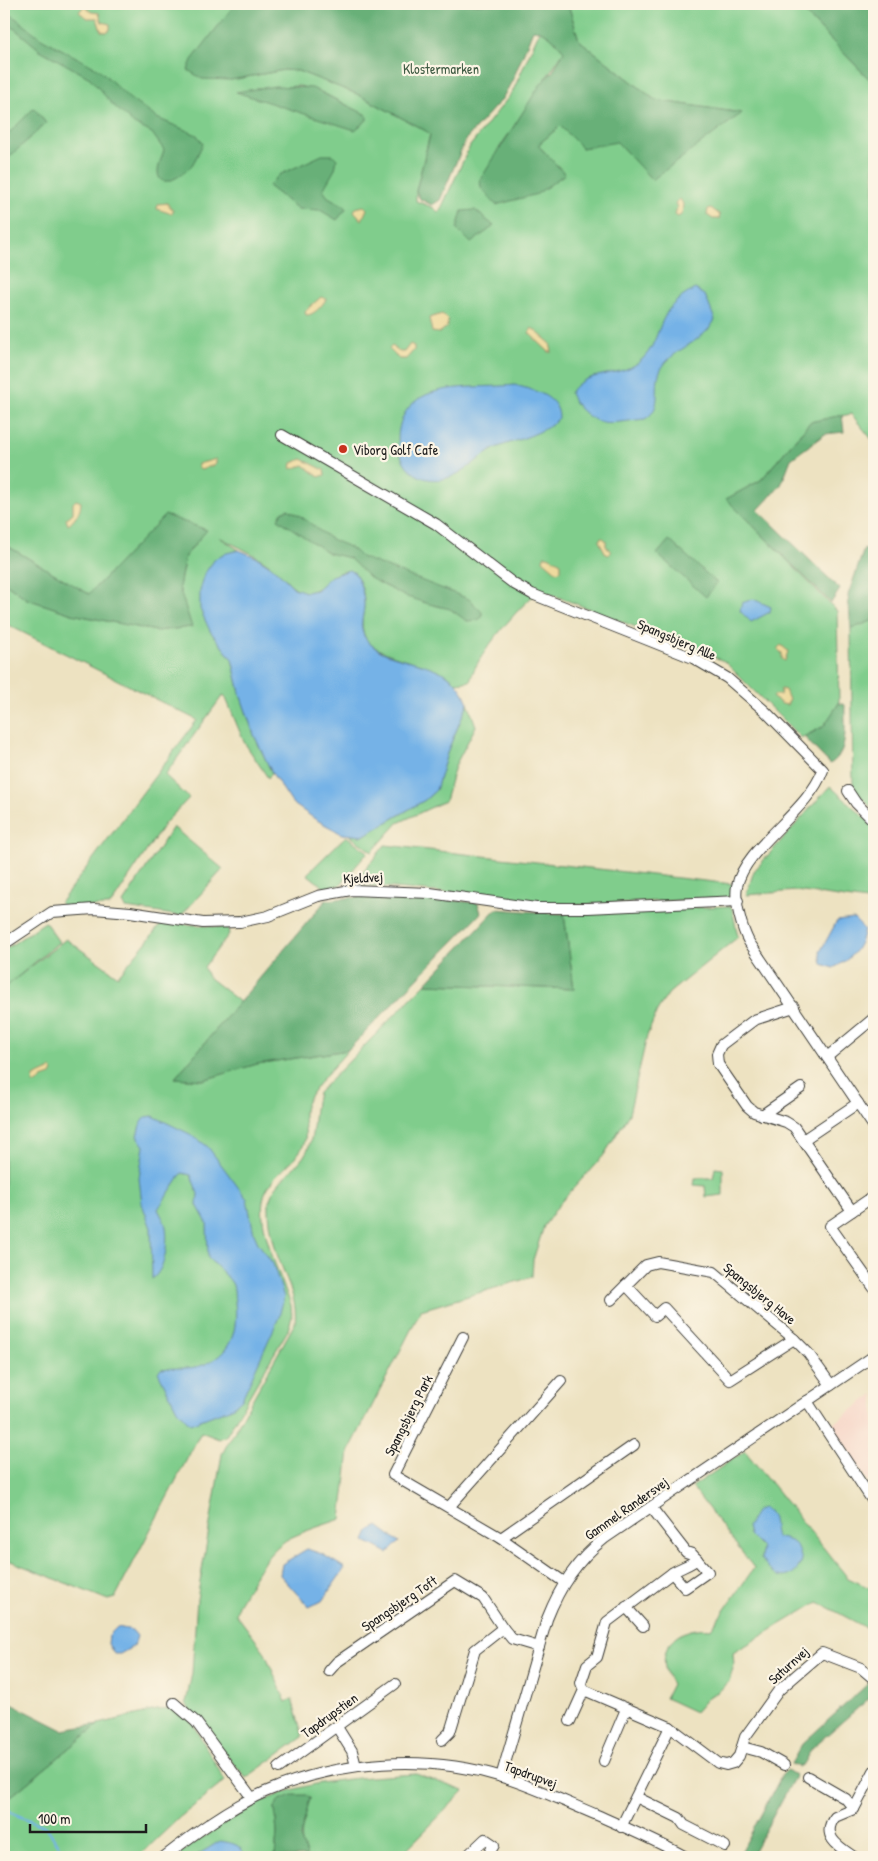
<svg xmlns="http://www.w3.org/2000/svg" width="878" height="1861" font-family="'Patrick Hand',sans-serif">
<rect width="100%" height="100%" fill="#fcf5e5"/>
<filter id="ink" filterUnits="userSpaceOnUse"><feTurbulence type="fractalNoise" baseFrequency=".02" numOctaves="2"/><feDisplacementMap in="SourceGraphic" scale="10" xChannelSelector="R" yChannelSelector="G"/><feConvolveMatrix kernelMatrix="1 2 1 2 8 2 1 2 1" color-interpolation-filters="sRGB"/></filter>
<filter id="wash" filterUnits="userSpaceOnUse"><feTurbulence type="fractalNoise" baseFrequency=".0096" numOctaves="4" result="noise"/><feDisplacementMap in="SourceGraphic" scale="20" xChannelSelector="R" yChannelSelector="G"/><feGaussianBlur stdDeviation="1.12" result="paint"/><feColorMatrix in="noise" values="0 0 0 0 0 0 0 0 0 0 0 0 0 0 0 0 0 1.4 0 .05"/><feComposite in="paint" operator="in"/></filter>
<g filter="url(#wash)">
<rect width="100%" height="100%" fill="#ede2c1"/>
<polygon fill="#f6d2c4" points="874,1394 874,1490 831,1425"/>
<g fill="#80cd8c" stroke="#4e7454" fill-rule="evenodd">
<path d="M4,4H235L219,26L231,80L284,70L298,71L357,94L426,131L430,134L416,191V201L434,208L439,213L470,146L512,93L540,30L550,36L564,51L496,153L565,174L538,145L560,126L582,148L741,113L655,100L579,40L568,4H802L804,12L874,84V442L851,414L810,422L761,480L727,499L837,611L839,703L824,726L801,738L724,661L540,590C520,605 475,657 470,681L457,683C436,661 375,659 365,637C359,624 364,615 364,602C364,591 360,582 355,573C334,564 326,590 307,592C294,592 286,578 276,570C260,556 238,547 219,537L239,550C222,554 215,559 205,573L210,631L232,659L241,697L254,735L272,773L268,778L244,742L225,696L223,695L165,775L189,798L165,823L114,900L109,906L63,907L60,903L197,720L4,623V582L27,599L72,614L156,631L191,627L179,587L185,557L206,530L165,516L89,594L4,544ZM300,86L321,92L358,111L256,88Z"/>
<polygon points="874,620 874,810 853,789 851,629"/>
<polygon points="468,703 476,726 455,766 445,801 398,823 372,852 349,835 363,836 425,800 436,790 448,750"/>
<polygon points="830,786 874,826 874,902 796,891 746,895 754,871"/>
<polygon points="173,827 223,869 181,916 126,908 123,903"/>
<polygon points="346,836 368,852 340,885 326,889 307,874"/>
<polygon points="385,845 732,884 733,889 728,898 574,905 353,884"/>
<path d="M729,906L732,908L738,937L669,993L658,1009L647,1036L629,1114L604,1155L560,1203L544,1226L533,1260L532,1277L421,1310L349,1451L341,1519C324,1525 306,1530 290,1538C265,1551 252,1583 238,1605L236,1614L264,1651L286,1702L292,1699L303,1737L246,1778L191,1713L186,1703L192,1673L197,1599L222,1454L295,1323C298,1299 285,1277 277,1254C273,1240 269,1224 269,1209C267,1187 293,1172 304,1156C316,1139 312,1114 318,1093L425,984L574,989L564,914Z"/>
<polygon points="45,922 59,942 8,985 4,982 4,950"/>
<path d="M163,922L228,928L229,934L204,967L208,977L240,1002L175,1078L203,1080L257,1064L348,1050C337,1064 306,1093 304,1111C303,1124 309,1136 302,1148C293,1163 276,1173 267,1189C251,1216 281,1276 291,1305L292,1317L288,1330L226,1436L219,1439L201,1432L115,1598L108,1600L8,1560L4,1566V988L66,939L118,976Z"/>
<polygon points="715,1168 723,1169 723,1195 706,1197 705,1186 694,1185 695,1178 713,1178"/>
<path d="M745,1451L848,1578L874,1590V1632L818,1602L733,1653L734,1665L729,1682L718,1692L708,1697L695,1712L665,1698L672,1684C651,1651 676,1625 711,1629L754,1568L692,1487Z"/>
<polygon points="175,1709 192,1722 225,1781 180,1817 140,1855 137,1857 4,1857 4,1802 99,1724 156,1710"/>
<path d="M416,1774L464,1791L399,1857H307C296,1837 304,1819 310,1798L275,1808L277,1833L275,1857H174C209,1834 243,1807 283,1793C325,1778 372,1777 416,1774Z"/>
</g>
<g fill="#68b078" stroke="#42664a">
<path d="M235,4H568L579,40L655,100L742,113L652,180L617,142L582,148L560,126L538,145L565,174L537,194L496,205L481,188L480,180L540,85L553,71L564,51C555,41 547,30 533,30L513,79L502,99L466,139L440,200L432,205L420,199L416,191L430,135L426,131L357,94L298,71L284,70L231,80L202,79L188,70L192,60Z"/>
<polygon points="802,4 874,4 874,84 804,12"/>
<path d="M8,16H13L41,38L100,70L130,99L157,118L197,135L203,144C199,151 196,159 192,165C186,173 160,192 158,173C158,165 162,157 164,150L152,133L134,124L111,103L90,78L40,50L9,24Z"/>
<polygon points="275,86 312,88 367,115 367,120 355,130 236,92"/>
<polygon points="34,108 46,123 4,162 4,138"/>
<polygon points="322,155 333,155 337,159 335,169 323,190 328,197 345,206 346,209 337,220 320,210 298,209 268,186 279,175"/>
<polygon points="475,210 494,226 471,243 457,229 462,211"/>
<polygon points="842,415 844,432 825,434 791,459 781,485 758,510 840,589 831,603 726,499 761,480 810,422"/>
<path d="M288,509C303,516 314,527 327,536C341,546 347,542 361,557L469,599L482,612V617L478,620L467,621L450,609L429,604L404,596L370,578L349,558L328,553L278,519L282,512Z"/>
<polygon points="165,515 207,530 185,556 179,587 192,627 156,631 72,614 27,599 4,582 4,544 89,594"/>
<polygon points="669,540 717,583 706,597 657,554"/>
<polygon points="864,549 874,552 874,620 851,629 848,595"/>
<path d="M839,703L845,705C844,726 850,752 830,764L804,737L823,727Z"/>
<polygon points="389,894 478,903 481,913 348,1050 257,1064 203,1080 175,1078 326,900"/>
<polygon points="496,909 564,914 574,989 425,984"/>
<polygon points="871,1681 874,1683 874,1694 812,1748 803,1764 798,1767 791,1764 802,1744"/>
<polygon points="4,1700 63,1730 99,1724 4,1802"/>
<polygon points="787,1770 795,1775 793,1780 751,1856 740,1854 782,1775"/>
<polygon points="291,1795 306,1795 310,1798 300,1837 307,1857 275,1857 277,1833 275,1808 278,1801"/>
</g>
<g fill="#eeda9e" stroke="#857b5d">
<polygon points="84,6 91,12 99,13 102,22 110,24 110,30 106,32 101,31 97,18 87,18 79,12"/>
<polygon points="680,199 683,204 682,214 678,217 675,215 677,207 675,203"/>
<polygon points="167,203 173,210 172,214 157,209 158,204"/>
<polygon points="364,206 367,209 362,220 354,211 356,208"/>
<polygon points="711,208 720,215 719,219 713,219 707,215 708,209"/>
<path d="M321,297L326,299C323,305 313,316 306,315L305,311Z"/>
<polygon points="442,314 448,319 447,327 439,333 432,332 429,318"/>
<polygon points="532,328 550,343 552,352 549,352 529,333"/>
<polygon points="410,344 414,346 414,350 406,359 399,359 389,349 392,346 400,352 404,352"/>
<polygon points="216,459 216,464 201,470 198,468 198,464"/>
<polygon points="302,459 324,470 325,475 319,477 304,465 291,469 292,463"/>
<path d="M76,500L81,502C81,510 75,521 68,525L66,519L73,513V503Z"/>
<polygon points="601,537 606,540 606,546 611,552 609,555 606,554 599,541"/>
<polygon points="544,556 548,556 561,563 561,570 557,572 543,560"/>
<polygon points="781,645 788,651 785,661 782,659 782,653 777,649"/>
<polygon points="781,689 785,690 789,700 787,705 782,704 773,698 774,695 780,695"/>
<polygon points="51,1069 53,1071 51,1075 42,1078 37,1084 33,1083 34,1077"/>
</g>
<g fill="#75b2e7" stroke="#486782">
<path d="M695,289L705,295L715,320C703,343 673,348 661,369C652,386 665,407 645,419C632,420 615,424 602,422C589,420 574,405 570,393C584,370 617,378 638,363C655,350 656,332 666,314C672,303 684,295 695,289Z"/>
<path d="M515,385C532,390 559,395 559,418C546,433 517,440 498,447C480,455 463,476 443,479C393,487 383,417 422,397C445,384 488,388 515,385Z"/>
<path d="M239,550L258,558L276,570L294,588L306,592L316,590L331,576L349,570L355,573C360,582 363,591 364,602C365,615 357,626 366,639C387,669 451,652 468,703L448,750L436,790L425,800L363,836L342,834L315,819L292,803L272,773L254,735L241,697L232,659L210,631L200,609V591L205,573L215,559L223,554Z"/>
<polygon points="753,599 771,607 770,612 751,622 740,611 742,603"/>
<path d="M854,919L864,929C861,947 851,960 833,968L822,964L820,952L837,921Z"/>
<path d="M153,1116L194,1136L208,1147L247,1199L254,1234L258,1243L273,1264L284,1297L279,1317L242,1399L232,1408L190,1424L177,1410L158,1372L161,1369C175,1367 189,1370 203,1365C232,1354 238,1330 235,1302C234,1297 235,1288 232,1283C226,1274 216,1266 208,1258L207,1223L197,1205L198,1194L191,1175L182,1173L158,1209C160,1214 165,1221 166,1227C168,1242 166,1269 152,1279L151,1228L142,1204L139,1178L144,1146L137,1136L140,1125L146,1117Z"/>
<path d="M763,1508C777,1515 772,1525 776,1537C794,1542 797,1540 802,1561C790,1586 773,1578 761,1559L762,1548L749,1535L747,1527L757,1510Z"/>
<polygon points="378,1526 399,1542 388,1553 365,1541 369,1532"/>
<polygon points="307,1549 322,1554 345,1568 322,1601 309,1607 280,1575 282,1564"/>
<polygon points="117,1627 132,1630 137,1636 134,1646 120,1654 114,1654 108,1644 109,1635"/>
<path d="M220,1841C232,1843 242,1844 245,1857H194Z"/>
</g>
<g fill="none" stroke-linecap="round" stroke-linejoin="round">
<polyline stroke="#75b2e7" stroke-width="2.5" points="4,1810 46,1827 67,1857"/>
</g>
</g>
<g filter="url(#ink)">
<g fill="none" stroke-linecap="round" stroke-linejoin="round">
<g stroke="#3b3a35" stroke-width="12">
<g id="minor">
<path d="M282,435L436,524L514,584L532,594L693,658L727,678L765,711L823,770C808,812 745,847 737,886C734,901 742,929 749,942L874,1127"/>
<polyline points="848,791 856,803 874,821"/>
<polyline points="4,944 52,912 94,909 130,912 203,923 240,922 268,916 318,896 351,890 430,893 536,908 588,908 738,901"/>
<polyline points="794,1007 754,1020 721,1045 717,1054 718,1064 747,1106 754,1112 786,1122 794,1127 852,1211"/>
<polyline points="827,1057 874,1018"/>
<polyline points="762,1115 801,1088"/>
<polyline points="803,1140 858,1103"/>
<polyline points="874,1196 830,1226 874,1288"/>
<polyline points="626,1285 655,1316 664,1308 730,1380 794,1339"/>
<polyline points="611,1300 646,1265 658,1262 714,1272 794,1339 808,1353 831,1385"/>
<polyline points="463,1337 393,1475 501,1538 564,1582"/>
<polyline points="807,1401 874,1503"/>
<polyline points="449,1507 561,1381"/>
<polyline points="651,1507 686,1552 692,1554 708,1572 685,1588 672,1573"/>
<polyline points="501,1538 634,1445"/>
<polyline points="626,1607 643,1626"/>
<polyline points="329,1671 337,1662 455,1581 483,1598 503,1628"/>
<polyline points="584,1690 670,1727 718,1763 726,1765 733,1763 739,1756 745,1737 779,1690 822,1653 861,1668 874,1679"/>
<polyline points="174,1703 196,1722 252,1798"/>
<path d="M570,1721L584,1690L581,1683L587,1665L597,1657L607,1622L672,1573C681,1567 689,1566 697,1559"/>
<polyline points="337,1727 352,1751 356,1766"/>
<polyline points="442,1740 450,1732 475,1650 503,1628 512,1639 539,1647"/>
<polyline points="742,1747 761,1752 784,1765"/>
<polyline points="604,1761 626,1709"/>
<polyline points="279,1768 395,1684"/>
<path d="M501,1777L547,1619C560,1586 577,1560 605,1538L874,1356"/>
<polyline points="808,1777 846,1799 854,1809"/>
<polyline points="636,1797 679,1818 684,1825 725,1846"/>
<polyline points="621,1827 670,1727"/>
<path d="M164,1857C195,1833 229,1808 265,1792C338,1760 426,1754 502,1777C534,1787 566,1802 597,1815C626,1828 657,1841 686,1857"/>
<polyline points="466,1857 485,1839 494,1845 487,1857"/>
<path d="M854,1857C839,1847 820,1836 835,1817L854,1809L874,1771"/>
</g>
</g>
<use href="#minor" stroke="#fff" stroke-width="10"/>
</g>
</g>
<circle fill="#c8321e" stroke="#fcf5e5" stroke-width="2" cx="343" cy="449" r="5"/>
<g text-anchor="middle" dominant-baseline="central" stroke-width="4.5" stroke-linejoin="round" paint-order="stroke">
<g font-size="14" fill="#3f5a43" stroke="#fcf5e5">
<text x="441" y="68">Klostermarken</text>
</g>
<g font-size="14" fill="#1c1c1c" stroke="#fcf5e5" text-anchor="start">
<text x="353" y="449">Viborg Golf Cafe</text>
</g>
<g font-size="14" fill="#1c1c1c" stroke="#fcf5e5">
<text transform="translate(677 639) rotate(23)">Spangsbjerg Alle</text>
<text transform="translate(363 877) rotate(-3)">Kjeldvej</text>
<text transform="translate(760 1293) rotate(39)">Spangsbjerg Have</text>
<text transform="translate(408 1415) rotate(-63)">Spangsbjerg Park</text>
<text transform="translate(626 1508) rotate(-35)">Gammel Randersvej</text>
<text transform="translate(399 1603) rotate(-34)">Spangsbjerg Toft</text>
<text transform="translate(788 1665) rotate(-42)">Saturnvej</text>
<text transform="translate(329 1715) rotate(-36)">Tapdrupstien</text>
<text transform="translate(531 1774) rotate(20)">Tapdrupvej</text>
</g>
</g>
<rect width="878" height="1861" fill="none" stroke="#fcf5e5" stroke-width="20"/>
<path d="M30 1824v8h116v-8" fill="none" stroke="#1c1c1c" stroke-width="2.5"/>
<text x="38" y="1824" font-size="15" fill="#1c1c1c" stroke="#fcf5e5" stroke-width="4" paint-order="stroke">100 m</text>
</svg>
